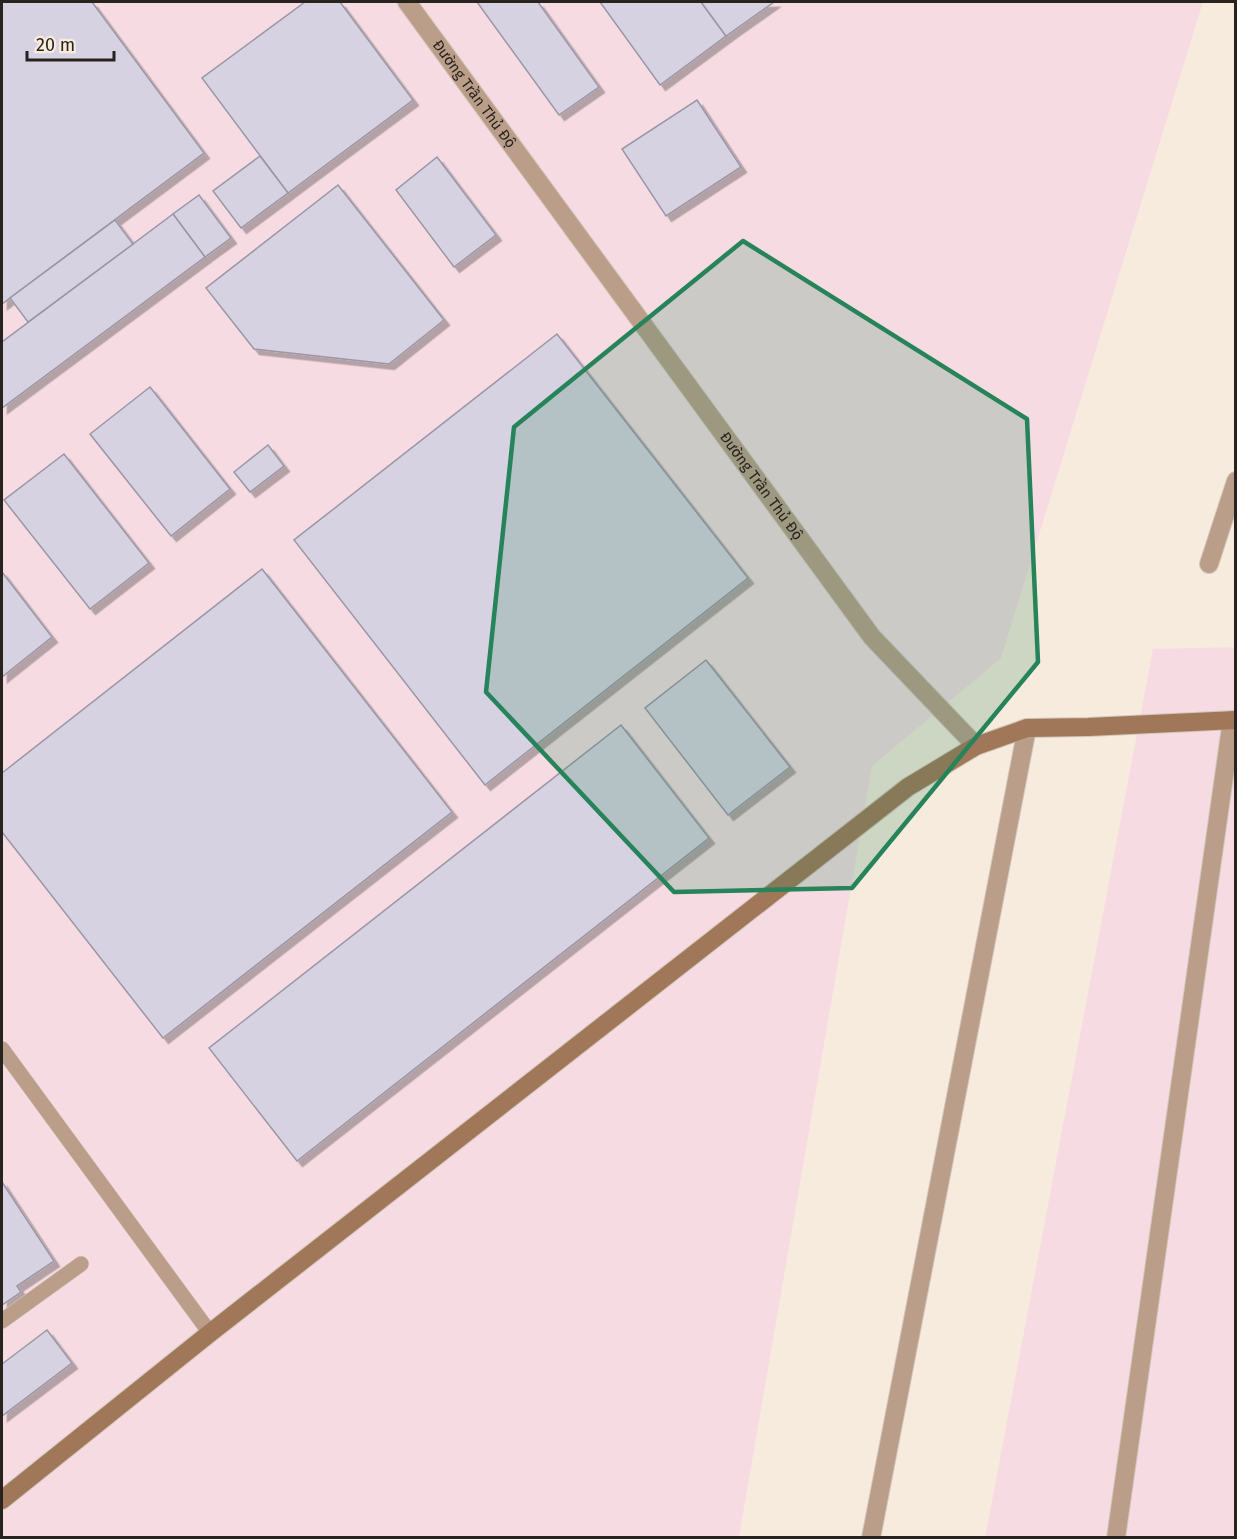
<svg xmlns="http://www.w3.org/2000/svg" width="1237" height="1539" font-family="'Fira Sans',sans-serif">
<defs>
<filter id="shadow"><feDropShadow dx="5.5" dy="5.5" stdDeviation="0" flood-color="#0004"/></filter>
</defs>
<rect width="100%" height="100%" fill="#f7ebde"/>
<g fill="#f6dce2">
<polygon points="2,2 1203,2 1001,658 872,766 739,1537 2,1538"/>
<polygon points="1235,647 1235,1537 985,1538 1153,649"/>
</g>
<g fill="#d7d2e2" stroke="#9b96a5" stroke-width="1.5" filter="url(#shadow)">
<polygon points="2,2 92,2 204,153 2,304"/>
<polygon points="305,2 340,2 413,100 288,193 202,78"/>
<polygon points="477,2 538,2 599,87 559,115"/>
<polygon points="600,2 701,2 726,36 660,85"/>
<polygon points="701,2 774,2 726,36"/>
<polygon points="697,100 741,167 666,216 622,149"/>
<polygon points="260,156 288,193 241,228 213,191"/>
<polygon points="437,157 496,235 454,267 396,190"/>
<polygon points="338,185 444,320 389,364 254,349 206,288"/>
<polygon points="199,195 231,238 205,257 173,214"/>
<polygon points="173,214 205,257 2,408 2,342"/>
<polygon points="115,220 133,244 28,322 10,298"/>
<polygon points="557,334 748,578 485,785 294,540"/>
<polygon points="150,387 230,489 171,536 90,434"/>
<polygon points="268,445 284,466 250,492 234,472"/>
<polygon points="64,454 149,563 90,609 4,500"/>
<polygon points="262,569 452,812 163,1038 2,832 2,773"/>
<polygon points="2,572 52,637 2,677"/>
<polygon points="706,660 790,767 728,815 645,708"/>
<polygon points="621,725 709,838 297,1161 209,1048"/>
<polygon points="2,1182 54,1261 17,1286 21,1292 2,1305"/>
<polygon points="47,1330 72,1363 2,1416 2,1364"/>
</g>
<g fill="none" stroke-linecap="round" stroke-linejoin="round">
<g stroke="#d2c7bb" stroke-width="16">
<g id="lane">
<polyline points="2,1049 210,1333"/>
<polyline points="2,1321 81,1264"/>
</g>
</g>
<g stroke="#d2c7bb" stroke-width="20">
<g id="street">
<path id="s1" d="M407,2L872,637L976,746"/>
<polyline points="1209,564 1236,481"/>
<polyline points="871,1538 1027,728"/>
<polyline points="1116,1538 1232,720"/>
</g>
</g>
<g stroke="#d2c7bb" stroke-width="20">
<polyline id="secondary" points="2,1500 210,1333 908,787 976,746 1027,728 1088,727 1236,720"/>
</g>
<use href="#lane" stroke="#bb9e8a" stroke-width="15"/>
<use href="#street" stroke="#bb9e8a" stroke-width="18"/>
<use href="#secondary" stroke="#a07759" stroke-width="18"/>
</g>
<path fill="#27835a" fill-opacity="0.2" stroke="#27835a" stroke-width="4.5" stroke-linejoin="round" d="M743,241L1027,419L1038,662L852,888L674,892L486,692L514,427Z"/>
<g text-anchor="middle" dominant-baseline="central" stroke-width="6" stroke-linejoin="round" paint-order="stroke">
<g font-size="15" fill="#28231e" stroke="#f7ebde">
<text stroke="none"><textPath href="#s1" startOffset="114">Đường Trần Thủ Độ</textPath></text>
<text stroke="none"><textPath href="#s1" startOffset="600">Đường Trần Thủ Độ</textPath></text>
</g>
</g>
<rect width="1237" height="1539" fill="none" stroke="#28231e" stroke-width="6"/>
<path d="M27 51v9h87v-9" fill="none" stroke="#28231e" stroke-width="3"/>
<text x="36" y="51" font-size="18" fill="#28231e" stroke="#f7ebde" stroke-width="4.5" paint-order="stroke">20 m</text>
</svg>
